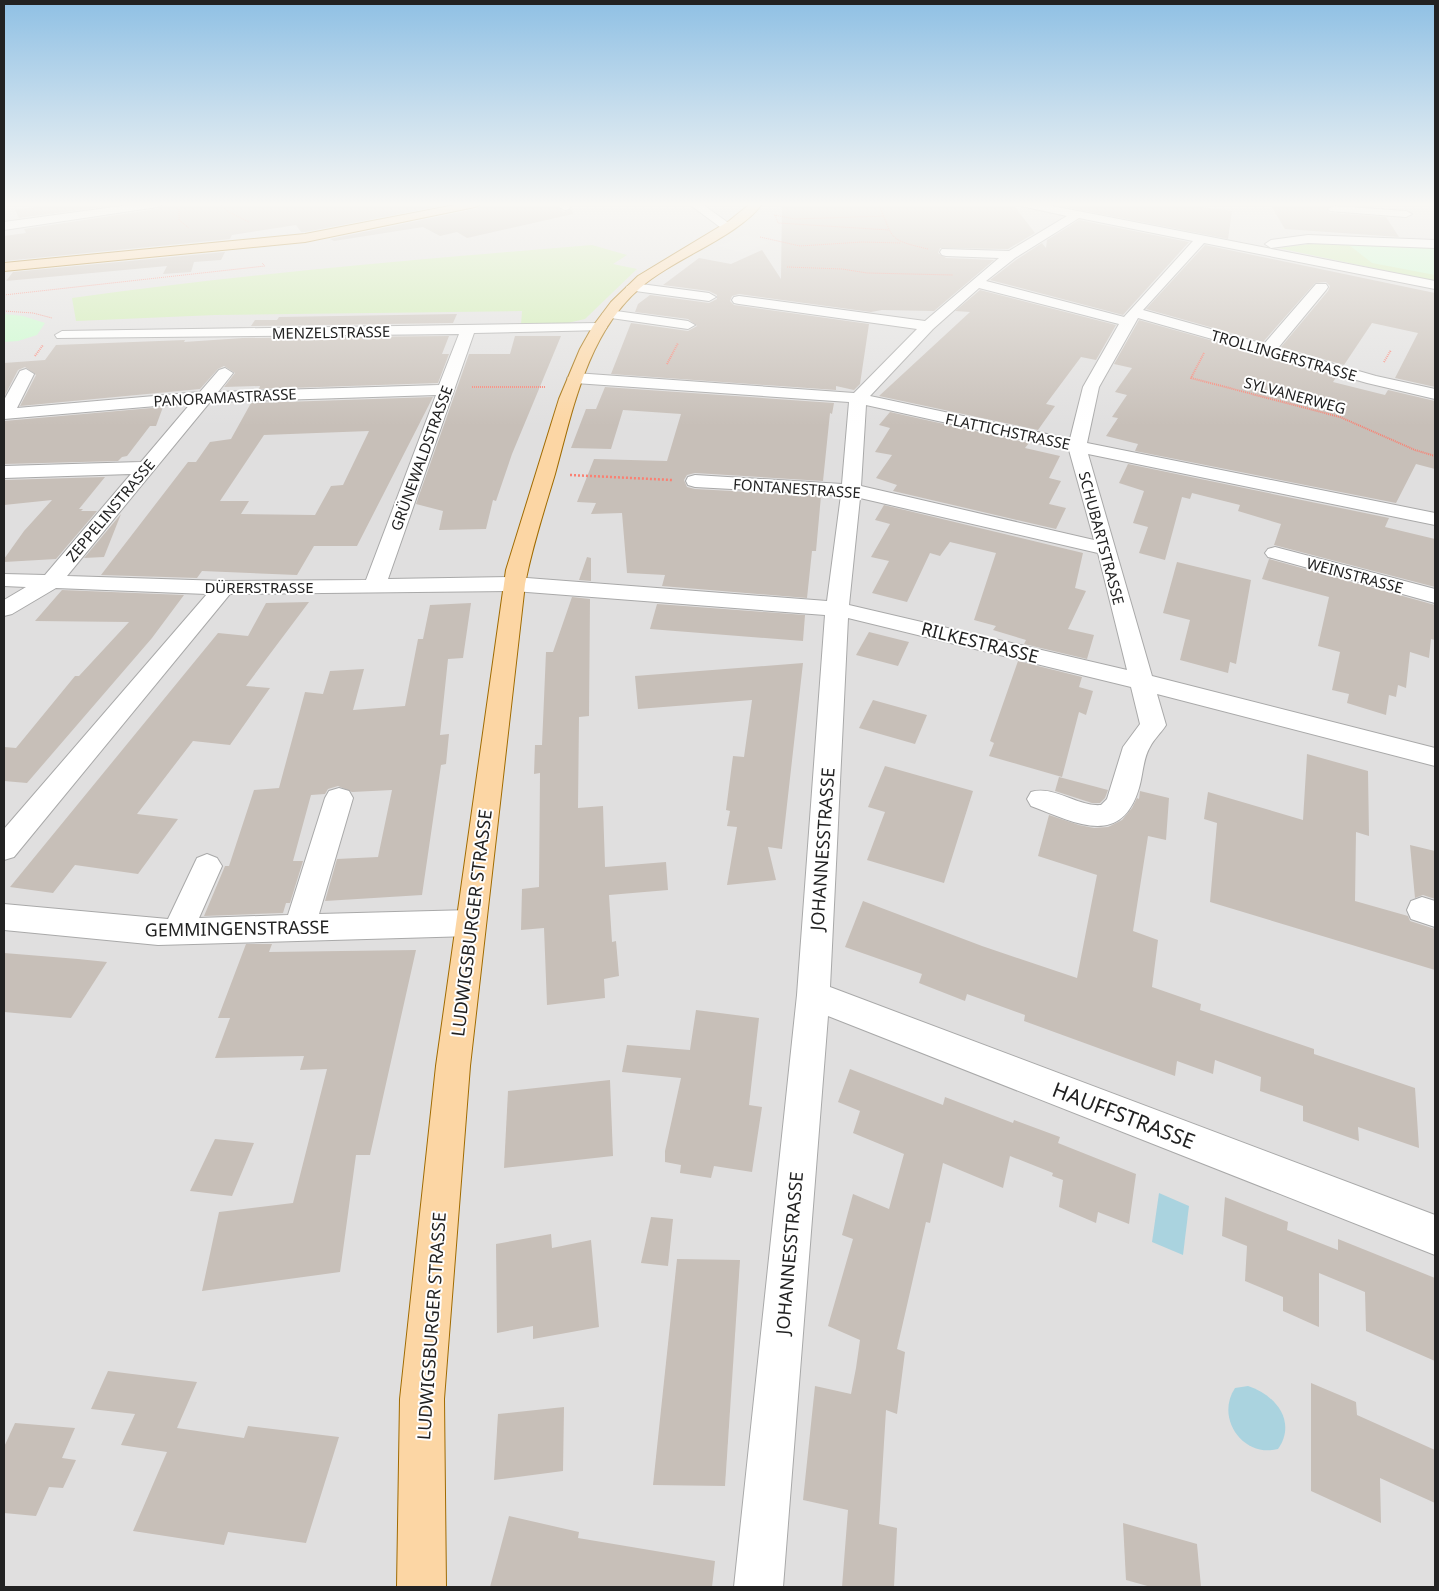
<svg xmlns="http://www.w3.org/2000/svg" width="1439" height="1591" font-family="'Noto Sans',sans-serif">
<rect width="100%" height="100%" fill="#f2efe9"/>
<rect fill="#e0dfdf" x="4" y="204" width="1431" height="1383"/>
<g fill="#cdebb0">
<polygon points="1318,243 1435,248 1435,281 1278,248"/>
<path d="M592,245L627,255L613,264L637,269L585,319L563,324L521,325L522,311L215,315L76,321L72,298C245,274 418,259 592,245Z"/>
</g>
<g fill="#c8facc">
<polygon points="1349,245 1435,249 1435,275 1372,263"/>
<polygon points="4,314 23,316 45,323 37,335 18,341 4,342"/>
</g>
<polygon fill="#e2e2e2" points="745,235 769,242 743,253 718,246"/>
<g fill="#aad3df">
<polygon points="1159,1193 1189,1206 1183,1255 1152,1242"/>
<path d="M1248,1386C1276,1395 1297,1422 1278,1449C1243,1458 1215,1418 1235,1388Z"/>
</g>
<g fill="#c7bfb8" fill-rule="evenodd">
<polygon points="33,204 125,204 19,218 15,210 35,207"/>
<polygon points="165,204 452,204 305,232 301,232 296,225 232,235 230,239 4,261 4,236 26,233 24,229 157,209"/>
<polygon points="483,204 559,204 557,207 564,212 572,208 573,214 467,238 457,232 440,236 423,227 334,241 330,239 475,209"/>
<polygon points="782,204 960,204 962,206 1014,206 1035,233 1008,249 940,248 938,253 946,258 994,260 934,311 882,310 871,312 739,294 732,296 730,301 734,305 869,324 860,384 854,390 836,386 836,390 611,374 631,323 688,331 697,326 688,319 635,312 638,304 650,295 709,303 717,299 717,295 709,291 663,285 699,258 731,264 762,250 781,279"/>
<polygon points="1050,204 1179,204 1232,211 1228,239"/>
<polygon points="1270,204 1376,204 1379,207 1334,204 1326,209 1330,213 1386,217 1399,237 1285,229"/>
<polygon points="1079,220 1189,242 1123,315 990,280 1016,260 1042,243 1046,248 1047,240"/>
<polygon points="1205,245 1435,293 1435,387 1395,378 1418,333 1372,323 1344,365 1281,347 1328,291 1330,286 1326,282 1315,283 1263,342 1146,309"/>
<polygon points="225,252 221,260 194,262 191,272 163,274 167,266 6,281 13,272"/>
<polygon points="980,290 1116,325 1096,360 1081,357 1046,404 1055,406 1038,430 879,396 970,312 955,311"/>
<polygon points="457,314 453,323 251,326 255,320 277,320 279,317"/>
<polygon points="1139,320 1337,376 1333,382 1385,395 1388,390 1435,401 1435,469 1416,464 1396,503 1135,451 1138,444 1106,436 1118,418 1112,417 1127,395 1115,392 1132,368 1114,364"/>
<polygon points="449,336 442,354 449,354 438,383 259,389 260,386 224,387 235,373 224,366 218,369 200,389 20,406 36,375 25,367 18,370 4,397 4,363 45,360 56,345 185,340 184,342 243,338"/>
<polygon points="515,336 561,336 512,454 496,501 493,500 486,529 439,530 443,511 416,504 469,354 510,354"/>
<polygon points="605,387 834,403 832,414 830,413 823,481 695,473 687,475 684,480 687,487 695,489 821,496 816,551 812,551 807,598 662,586 665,575 627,573 622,513 591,514 596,503 577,502 594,459 667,461 681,414 623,410 611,449 571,448 586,409 596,409"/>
<path d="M433,397L357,546H314L297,575L202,571L197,578L101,575L188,462H196L210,442L231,439L251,403ZM369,431L343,485L331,486L315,515L241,514L249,501H220L264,435Z"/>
<polygon points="163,407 156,426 150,426 127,456 122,457 118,461 4,464 4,421"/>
<polygon points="890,412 1029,443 1025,448 1060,456 1049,478 1061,481 1049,504 1066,508 1056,529 893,491 897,485 876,478 892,455 875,452 890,428 879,425"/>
<polygon points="1128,464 1389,518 1385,527 1435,539 1435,587 1274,545 1281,524 1238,511 1240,505 1192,493 1190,499 1182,497 1165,560 1139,553 1148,527 1133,523 1144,491 1119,483"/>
<polygon points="105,477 79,509 83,509 81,511 97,511 56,559 4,562 4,559 24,531 52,500 4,505 4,480"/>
<polygon points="884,505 1083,553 1075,588 1086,591 1068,629 1094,635 1087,659 1024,644 1026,640 993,630 996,626 974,620 996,553 950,542 940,556 930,553 907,602 872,593 889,561 871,557 890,524 875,520"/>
<polygon points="121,514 104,557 84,558"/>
<polygon points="587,557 591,558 591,581 579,580"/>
<polygon points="1269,559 1435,605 1435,640 1431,639 1429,658 1410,652 1406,688 1398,685 1396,697 1389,695 1386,715 1347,703 1349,694 1332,690 1340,652 1318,646 1329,597 1262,579"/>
<polygon points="1177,562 1251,580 1236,664 1230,662 1228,673 1180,660 1190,620 1163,613"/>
<polygon points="62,590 184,595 152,638 27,783 4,781 4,747 16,748 75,676 79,676 129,622 35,621"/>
<polygon points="572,597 590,599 589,716 579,717 578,808 603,806 605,867 666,862 668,890 609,895 612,942 616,941 619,976 604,979 605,998 547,1005 544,928 521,930 522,889 539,887 540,773 534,774 535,745 542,745 546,652 553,652"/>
<polygon points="309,602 246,686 270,688 230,745 193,741 137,814 178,819 138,874 75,865 53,893 10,887 218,633 248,636 266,603"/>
<polygon points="471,603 463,658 448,659 440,735 449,734 446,764 441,765 422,895 325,901 337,859 378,857 392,790 352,792 338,786 328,789 325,794 311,795 293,861 303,861 290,903 286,903 283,913 204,916 225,866 229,866 254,790 279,788 305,692 323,694 330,671 364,669 353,710 405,706 418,639 423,639 430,605"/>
<polygon points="657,604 805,615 803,641 650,629"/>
<polygon points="869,632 909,642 898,666 856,655"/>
<polygon points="1018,661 1082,677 1079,687 1093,691 1086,715 1079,712 1062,777 989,756 994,743 990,741"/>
<polygon points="803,663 782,849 768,847 776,880 727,885 737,827 727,826 730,811 726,810 733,756 744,757 752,700 638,709 635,676"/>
<polygon points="873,700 927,715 915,744 859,728"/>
<polygon points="1307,754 1368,771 1369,836 1356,832 1355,901 1408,916 1410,921 1435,929 1435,970 1210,902 1217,823 1204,819 1208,792 1303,820"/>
<polygon points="885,766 973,791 944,883 867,860 885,812 868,807"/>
<polygon points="1059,777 1108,790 1105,798 1100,803 1092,803 1055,791"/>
<polygon points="1140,791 1169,798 1166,840 1148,836 1133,931 1158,940 1152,987 1201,1004 1200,1010 1314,1049 1314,1054 1415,1088 1419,1148 1358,1127 1359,1141 1303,1121 1303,1106 1260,1091 1261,1077 1215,1060 1213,1074 1177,1061 1175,1076 1024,1021 1025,1015 967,994 965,1001 919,983 922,974 845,947 863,901 982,946 1077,978 1097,875 1038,856 1049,815 1079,825 1094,828 1108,827 1122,820 1132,808 1137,798 1139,799"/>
<polygon points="1410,845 1435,851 1435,899 1423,895 1415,898"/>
<polygon points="246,944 272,944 269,952 416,950 370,1155 356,1155 340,1272 202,1291 219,1212 293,1203 327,1069 300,1070 304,1056 215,1058 230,1018 218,1018"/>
<polygon points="4,953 78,959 107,962 71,1018 4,1012"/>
<polygon points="696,1010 759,1018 749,1105 762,1107 752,1172 714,1166 711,1178 680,1173 681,1165 665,1162 665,1151 681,1078 622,1072 627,1045 690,1050"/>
<polygon points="850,1069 943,1105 945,1097 1013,1123 1014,1120 1060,1137 1058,1143 1136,1174 1129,1224 1098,1212 1096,1223 1059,1207 1063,1180 1052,1176 1053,1173 1010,1156 1003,1188 943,1163 930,1223 926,1222 897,1349 905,1352 897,1414 886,1410 879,1524 897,1528 894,1587 842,1587 848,1510 803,1500 815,1386 851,1394 856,1368 860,1340 828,1326 853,1239 842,1235 853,1194 889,1209 904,1154 853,1133 860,1111 838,1102"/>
<polygon points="610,1080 613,1156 504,1168 508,1091"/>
<polygon points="215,1139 254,1143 232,1196 190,1191"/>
<polygon points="1225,1197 1288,1222 1287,1230 1338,1250 1338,1239 1435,1278 1435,1361 1366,1331 1365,1292 1319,1273 1319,1327 1283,1311 1283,1297 1245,1281 1247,1246 1222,1236"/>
<polygon points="651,1217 673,1219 668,1266 641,1263"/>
<polygon points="551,1234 552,1248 591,1240 599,1327 533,1339 533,1326 497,1333 496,1244"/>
<polygon points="677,1259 740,1260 725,1486 653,1485"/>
<polygon points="108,1371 197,1382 177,1428 244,1438 248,1426 339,1437 306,1543 228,1532 224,1545 133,1531 167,1452 121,1445 135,1414 91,1409"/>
<polygon points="1311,1383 1356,1402 1357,1415 1435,1450 1435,1503 1380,1478 1381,1523 1311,1491"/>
<polygon points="564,1407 563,1471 494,1480 498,1414"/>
<polygon points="15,1423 75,1428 62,1458 76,1460 63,1488 49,1487 36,1516 4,1513 4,1447"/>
<polygon points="509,1516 579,1532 578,1538 715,1561 712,1587 490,1587"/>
<polygon points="1123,1523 1197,1544 1201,1587 1151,1587 1126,1580"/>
</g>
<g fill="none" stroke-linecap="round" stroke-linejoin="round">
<g stroke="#a9a9a9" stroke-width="2">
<g id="minor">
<polygon points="136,204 163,204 157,207 4,230 4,222"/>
<polygon points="561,204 572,204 569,209 565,210 559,207"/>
<polygon points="689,204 702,204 734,227 728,231 724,230"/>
<path d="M1020,204H1041L1078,211L1435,281V289L1204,243L1143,310L1264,344L1316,284H1326L1328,287L1326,290L1278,348L1376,376L1435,389V399L1367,383L1138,318L1099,387L1087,443L1435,513V525L1088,454L1152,676L1435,748V766L1157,694L1166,725C1161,733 1154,739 1150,747C1143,758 1143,775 1139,788C1121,849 1074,822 1031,806L1027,799L1031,792C1054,785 1077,807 1101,805L1107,799L1123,747L1140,724L1131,687L848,618L830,987L1435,1215V1255L828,1016L783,1587H734L797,995L825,615L514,591L230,594L14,857L4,860V829L207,594L56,588L12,614L4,616V600L26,587L4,586V574L45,575L131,474L4,478V466L141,462L191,403L4,419V400L20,371L26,369L34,374L17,408L200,392L219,370L225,368L233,373L218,392L439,385L459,334L57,338L55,335L62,331L600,323L605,324L607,327L605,330L474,333L388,579L514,577L827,601L841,495L695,487L688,485L686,481L688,477L695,475L842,484L849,402L575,383L567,378L575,373L854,393L917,329L739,304L734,303L732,300L734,297L739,296L925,321L999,258L946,256L942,255L940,252L942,249L1009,251L1067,216L1021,206ZM1079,218L1193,241L1124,317L986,281L1015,258ZM979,288L1119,324L1083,387L1070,439L870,396L933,329ZM436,395L366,580L224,581L67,576L210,402ZM866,405L1069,450L1094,540L861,486ZM860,498L1098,553L1127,670L849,605Z"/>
<polygon points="1334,206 1406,211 1412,214 1406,217 1330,211 1328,209"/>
<polygon points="1308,235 1435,240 1435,248 1308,243 1271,248 1265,244 1271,240"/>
<polygon points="633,283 709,293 716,297 709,301 628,290 626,287"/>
<polygon points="609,310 688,321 695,325 688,329 604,317 602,314"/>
<polygon points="1275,547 1435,589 1435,603 1268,557 1265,553 1268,549"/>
<polygon points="339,788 349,791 353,798 319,914 471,910 482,914 486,923 482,932 471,936 158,945 4,930 4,904 168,919 197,858 207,854 217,858 222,866 199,918 288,915 325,798 329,791"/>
<polygon points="1422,897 1435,901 1435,927 1411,919 1407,910 1411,901"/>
</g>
</g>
<g stroke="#a06b00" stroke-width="2">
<g id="major">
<polygon points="460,204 481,204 475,207 305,242 4,271 4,263 305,234"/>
<path d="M750,204H762C738,237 674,258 640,288C587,334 573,409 555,474C544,511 532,547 525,584L470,1066L444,1399L446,1587H397L400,1399L436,1066L506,570L559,399L580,349L593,326L611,302L638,276L729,221Z"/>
</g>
</g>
<g stroke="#fa8072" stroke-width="1" stroke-dasharray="1 1" stroke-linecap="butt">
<polyline points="220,204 227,211 249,222"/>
<path d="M878,204C895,239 885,239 928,249"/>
<polyline points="179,207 179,220 189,228"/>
<polyline points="774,215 795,219 884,216"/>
<polyline points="775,215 778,223 889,230"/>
<polyline points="760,237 800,246 862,242 901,243"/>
<polyline points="787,267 842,269 867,273 953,275"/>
<polyline points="4,295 265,266 262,263"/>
<polyline points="4,311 33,313 52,318"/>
</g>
<g stroke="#fa8072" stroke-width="2" stroke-dasharray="1 1" stroke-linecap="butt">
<polyline points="1204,353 1191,378 1340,417 1415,450 1435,456"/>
<polyline points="35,356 43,345"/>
<polyline points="1384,362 1391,350"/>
<polyline points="667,364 678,343"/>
<polyline points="472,387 546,387"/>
</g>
<polyline stroke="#fa8072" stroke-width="2.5" stroke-dasharray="2 2" stroke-linecap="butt" points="570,475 672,480"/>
<use href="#minor" fill="#fff" fill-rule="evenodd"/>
<use href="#major" fill="#fcd6a4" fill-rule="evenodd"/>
</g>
<linearGradient id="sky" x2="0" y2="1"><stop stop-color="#8fc0e4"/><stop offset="0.48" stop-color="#f9f8f5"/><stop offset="1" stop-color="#f9f8f5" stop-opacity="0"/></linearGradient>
<rect width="1439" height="426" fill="url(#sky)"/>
<g text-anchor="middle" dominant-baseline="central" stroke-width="4" stroke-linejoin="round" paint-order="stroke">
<g font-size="15" fill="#222" stroke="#fff">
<text transform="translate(331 332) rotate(-1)">MENZELSTRASSE</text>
<text transform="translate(1284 355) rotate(16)">TROLLINGERSTRASSE</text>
<text transform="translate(1295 395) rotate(15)">SYLVANERWEG</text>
<text transform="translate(225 397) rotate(-3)">PANORAMASTRASSE</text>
<text transform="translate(1008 431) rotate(12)">FLATTICHSTRASSE</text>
<text transform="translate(421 458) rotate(-70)">GRÜNEWALDSTRASSE</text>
<text transform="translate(797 488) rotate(4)">FONTANESTRASSE</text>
<text transform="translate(110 510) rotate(-50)">ZEPPELINSTRASSE</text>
<text transform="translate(1102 538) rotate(75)">SCHUBARTSTRASSE</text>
<text transform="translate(1355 575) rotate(15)">WEINSTRASSE</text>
<text x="259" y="587">DÜRERSTRASSE</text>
</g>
<g font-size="18" fill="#222" stroke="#fff">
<text transform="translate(980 642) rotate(14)">RILKESTRASSE</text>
<text transform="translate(822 849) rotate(-86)">JOHANNESSTRASSE</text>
<text transform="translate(471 923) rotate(-83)">LUDWIGSBURGER STRASSE</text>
<text transform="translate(237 928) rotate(-1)">GEMMINGENSTRASSE</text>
<text transform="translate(789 1253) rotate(-85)">JOHANNESSTRASSE</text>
<text transform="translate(431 1326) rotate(-86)">LUDWIGSBURGER STRASSE</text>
</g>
<g font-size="21" fill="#222" stroke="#fff">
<text transform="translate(1124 1115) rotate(21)">HAUFFSTRASSE</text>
</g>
</g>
<rect width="1439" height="1591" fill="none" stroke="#222222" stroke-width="10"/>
</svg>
